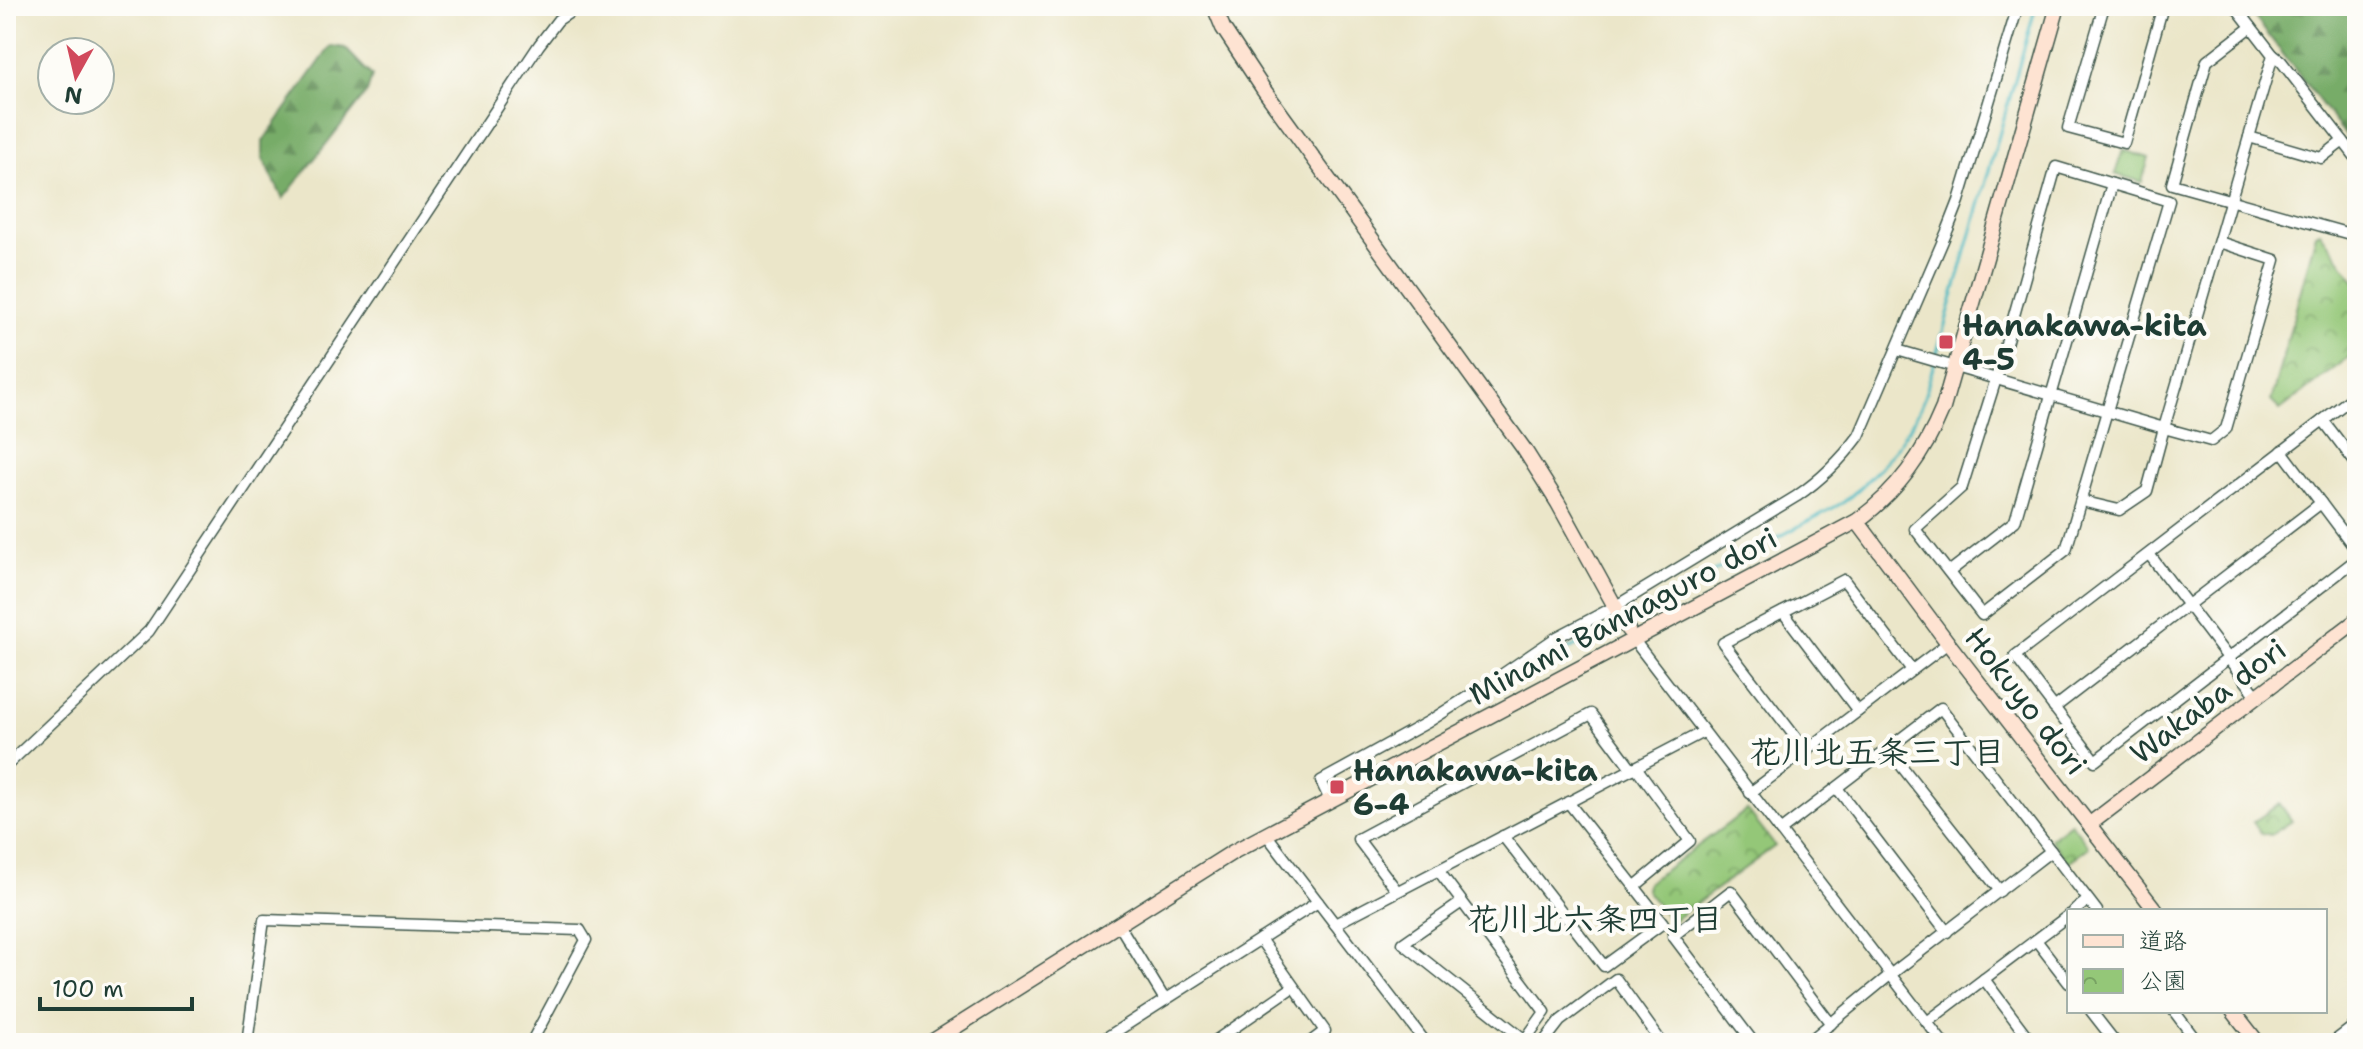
<svg xmlns="http://www.w3.org/2000/svg" width="2363" height="1049" font-family="'Shantell Sans','Klee One',sans-serif">
<defs>
<pattern id="forest-firs" width="22" height="20" patternUnits="userSpaceOnUse" patternTransform="scale(2)"><rect width="22" height="20" fill="#77ac68"/><path d="M5 1l3.5 6h-7zM16 11l3.5 6h-7z" fill="#618d56"/></pattern>
<pattern id="park-crowns" width="20" height="18" patternUnits="userSpaceOnUse" patternTransform="scale(2)"><rect width="20" height="18" fill="#94c778"/><path d="M2 6a3 3 0 1 1 6 0M12 15a3 3 0 1 1 6 0" fill="none" stroke="#78a363"/></pattern>
</defs>
<rect width="100%" height="100%" fill="#fdfcf7"/>
<filter id="ink" filterUnits="userSpaceOnUse"><feTurbulence type="fractalNoise" baseFrequency=".0125" numOctaves="2"/><feDisplacementMap in="SourceGraphic" scale="16" xChannelSelector="R" yChannelSelector="G"/><feConvolveMatrix kernelMatrix="1 2 1 2 8 2 1 2 1" color-interpolation-filters="sRGB"/></filter>
<filter id="wash" filterUnits="userSpaceOnUse"><feTurbulence type="fractalNoise" baseFrequency=".006" numOctaves="4" result="noise"/><feDisplacementMap in="SourceGraphic" scale="32" xChannelSelector="R" yChannelSelector="G"/><feGaussianBlur stdDeviation="1.8" result="paint"/><feColorMatrix in="noise" values="0 0 0 0 0 0 0 0 0 0 0 0 0 0 0 0 0 1.4 0 .05"/><feComposite in="paint" operator="in"/></filter>
<g filter="url(#wash)">
<rect width="100%" height="100%" fill="#ebe6c9"/>
<g fill="url(#forest-firs)" stroke="#4b744e" stroke-width="2">
<polygon points="2246,6 2357,6 2357,150"/>
<polygon points="331,46 345,48 372,76 367,92 283,199 263,158 263,141"/>
</g>
<g fill="url(#park-crowns)" stroke="#5a8256" stroke-width="2">
<polygon points="2123,150 2149,158 2142,182 2115,174"/>
<polygon points="2320,232 2357,283 2357,351 2280,410 2271,401 2316,234"/>
<polygon points="2280,804 2292,821 2271,835 2261,833 2253,822"/>
<polygon points="1747,810 1775,846 1671,922 1646,890 1647,883"/>
<polygon points="2071,823 2089,847 2068,863 2050,839"/>
</g>
<g fill="none" stroke-linecap="round" stroke-linejoin="round">
<g stroke="#4bb9c2" stroke-width="3">
<path d="M1626,619L1844,502C1880,471 1906,443 1924,398L2036,6"/>
<polyline points="1569,649 1619,623"/>
</g>
</g>
</g>
<g filter="url(#ink)">
<g fill="none" stroke-linecap="round" stroke-linejoin="round">
<g stroke="#3e564a" stroke-width="13">
<g id="street">
<polyline points="2104,6 2068,128 2124,143 2163,6"/>
<polyline points="2251,27 2207,61 2172,184 2357,236"/>
<polyline points="2273,55 2281,61 2357,159"/>
<polyline points="2249,137 2321,158 2343,141"/>
<polygon points="2056,167 2169,201 2066,550 1982,615 1915,529 1962,487 1996,379"/>
<polyline points="1897,350 2164,428 2273,55 2235,6"/>
<polyline points="2357,394 2015,656 2095,761 2357,559"/>
<polyline points="2323,420 2357,465"/>
<polyline points="2282,451 2357,551"/>
<polyline points="2081,501 2119,510 2147,491 2164,428 2211,441 2226,429 2275,260 2219,242"/>
<polyline points="2149,554 2257,696"/>
<polyline points="1949,572 2015,521 2112,184"/>
<polyline points="1783,612 1858,711"/>
<polyline points="1630,635 1943,1043"/>
<polyline points="2054,708 2321,503"/>
<polyline points="1888,749 2000,891"/>
<polyline points="1806,751 1723,643 1844,580 1912,670"/>
<polyline points="6,766 149,631 539,45 558,20 579,6"/>
<polyline points="1837,788 1947,932"/>
<polyline points="1750,793 1948,643"/>
<path d="M1330,800L1321,781L1428,722L1491,682L1557,637L1616,606L1797,496C1822,479 1841,460 1859,436L1948,229L1959,201L2018,6"/>
<polyline points="1780,831 1941,708 2097,911"/>
<polyline points="1266,834 1426,1043"/>
<polyline points="1503,836 1604,966 1663,923 1568,802"/>
<polyline points="1438,870 1545,1012 1525,1040 1403,943 1462,902"/>
<polyline points="1634,887 1690,841 1636,767"/>
<polyline points="1397,891 1358,839 1591,714 1632,769"/>
<polyline points="2074,911 2088,900"/>
<polyline points="1118,923 1165,1000"/>
<polyline points="1335,924 1703,732"/>
<polyline points="1260,939 1325,1031 1309,1043"/>
<polyline points="2036,940 2069,983"/>
<polyline points="1984,979 2032,1043"/>
<polyline points="2091,1011 2116,1043"/>
<polyline points="2174,1011 2198,1043"/>
<polyline points="1927,1022 2069,915"/>
<polyline points="247,1043 264,920 580,930 586,940 531,1043"/>
<polyline points="1098,1043 1318,902"/>
<polyline points="1212,1043 1293,987"/>
<polyline points="1543,1043 1560,1021 1616,979 1662,1043"/>
<polyline points="1754,1043 1673,936 1731,891 1831,1024"/>
<polyline points="1807,1043 1890,975 2051,851"/>
<polyline points="2332,1043 2357,1024"/>
</g>
</g>
<g stroke="#3e564a" stroke-width="17">
<g id="secondary">
<polyline points="1214,6 1223,28 1264,90 1524,449 1558,503 1628,630"/>
<polyline points="1857,521 1948,643 2156,911"/>
<polyline points="2090,824 2357,620"/>
<polyline points="2233,1011 2258,1043"/>
<path d="M930,1043L1233,852L1857,521C1898,491 1924,454 1943,408L2058,6"/>
</g>
</g>
<use href="#street" stroke="#fff" stroke-width="10"/>
<use href="#secondary" stroke="#fee3d2" stroke-width="14"/>
</g>
</g>
<g fill="#d1495b" stroke="#fdfcf7" stroke-width="3">
<rect x="1938" y="334" width="16" height="16" rx="4"/>
<rect x="1329" y="779" width="16" height="16" rx="4"/>
</g>
<g text-anchor="middle" dominant-baseline="central" stroke-width="8" stroke-linejoin="round" paint-order="stroke">
<g font-size="30" font-weight="bold" fill="#1f3d34" stroke="#fdfcf7" text-anchor="start">
<text x="1962" y="325">Hanakawa-kita<tspan x="1962" dy="34">4-5</tspan></text>
<text x="1353" y="770">Hanakawa-kita<tspan x="1353" dy="34">6-4</tspan></text>
</g>
<g font-size="30" fill="#1f3d34" stroke="#fdfcf7">
<text transform="translate(1623 616) rotate(-28)">Minami Bannaguro dori</text>
<text transform="translate(2026 701) rotate(52)">Hokuyo dori</text>
<text transform="translate(2208 701) rotate(-37)">Wakaba dori</text>
</g>
<g font-size="32" font-weight="bold" fill="#1f3d34" stroke="#fdfcf7">
<text x="1877" y="751">花川北五条三丁目</text>
<text x="1595" y="918">花川北六条四丁目</text>
</g>
</g>
<rect width="2363" height="1049" fill="none" stroke="#fdfcf7" stroke-width="32"/>
<rect x="2067" y="909" width="260" height="104" fill="#fdfcf7" stroke="#a4b0a9" stroke-width="2"/>
<rect x="2083" y="935" width="40" height="12" fill="#fee3d2" stroke="#a4b0a9" stroke-width="2"/>
<text x="2139" y="949" font-size="24" fill="#1f3d34">道路</text>
<rect x="2083" y="969" width="40" height="24" fill="url(#park-crowns)" stroke="#a4b0a9" stroke-width="2"/>
<text x="2139" y="989" font-size="24" fill="#1f3d34">公園</text>
<g transform="translate(76 76) rotate(188)"><circle r="38" fill="#fdfcf7" stroke="#a4b0a9" stroke-width="2"/>
<path d="M0-6L14 30L0 20L-14 30Z" fill="#d1495b"/>
<text y="-12" font-size="22" font-weight="bold" text-anchor="middle" fill="#1f3d34">N</text>
</g>
<path d="M40 997v12h152v-12" fill="none" stroke="#1f3d34" stroke-width="4"/>
<text x="52" y="997" font-size="24" fill="#1f3d34" stroke="#fdfcf7" stroke-width="6" paint-order="stroke">100 m</text>
</svg>
